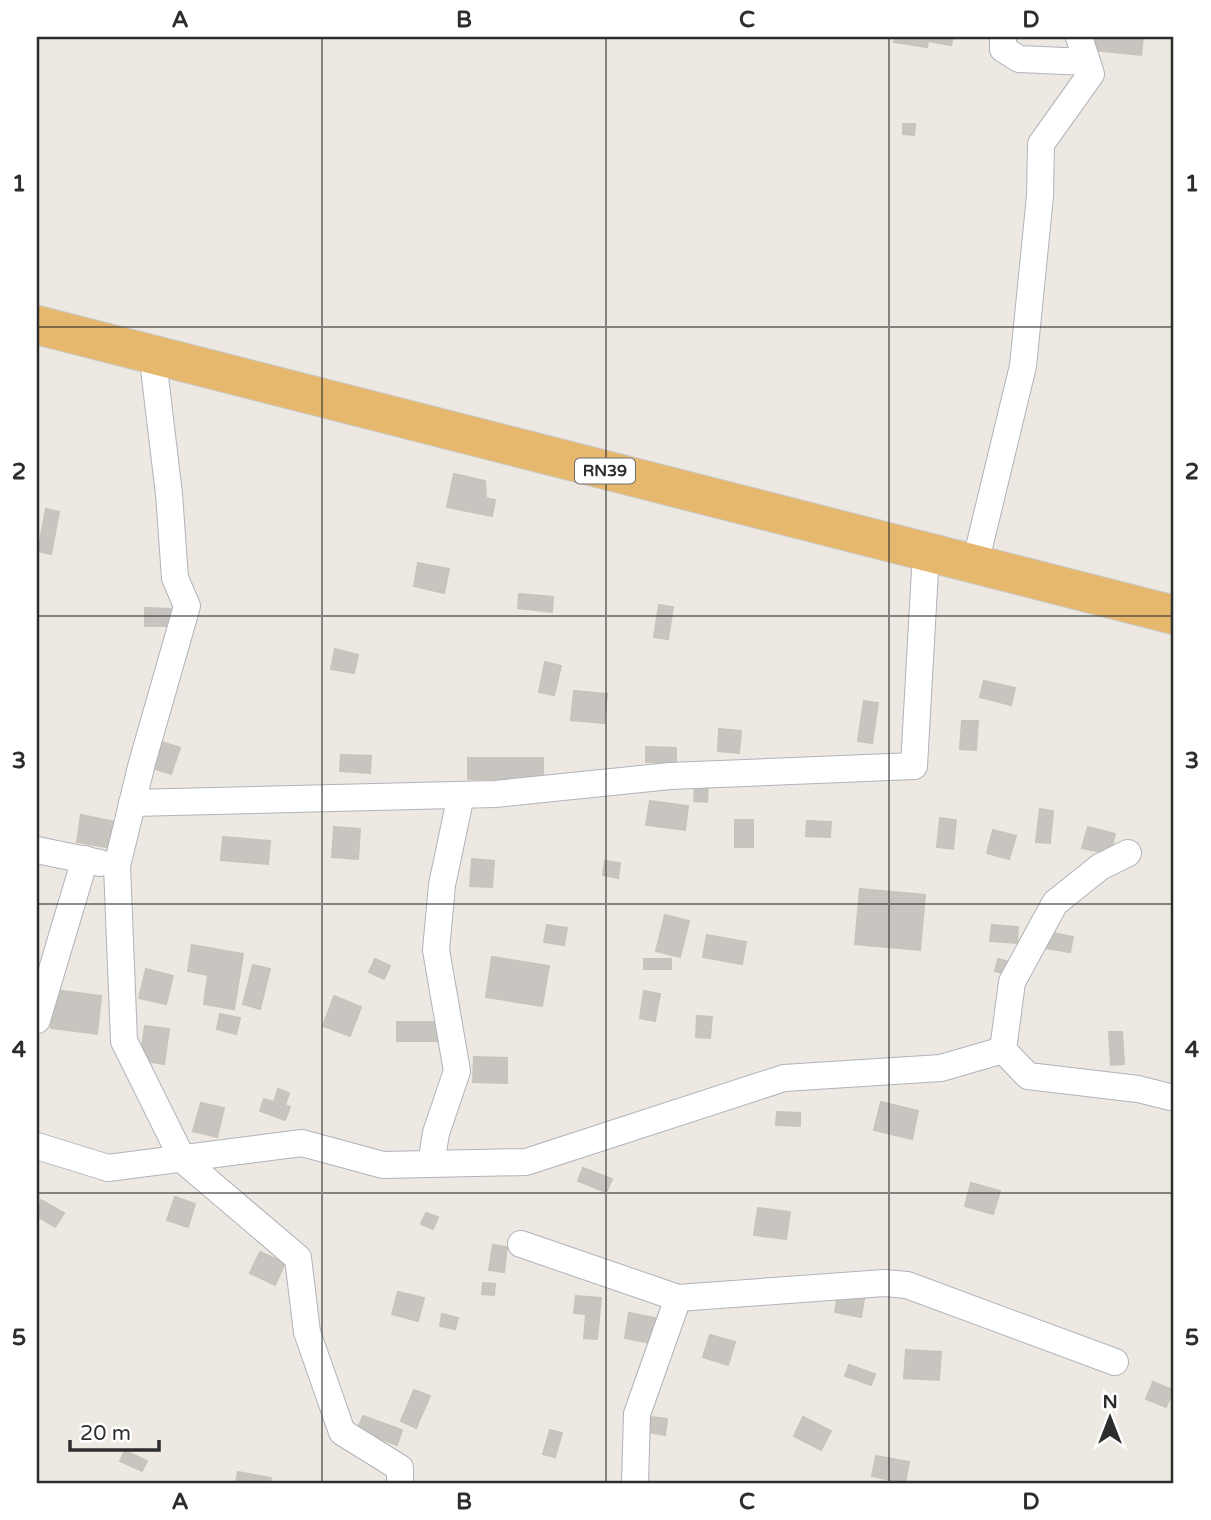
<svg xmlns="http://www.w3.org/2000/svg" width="1211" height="1520" font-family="'Varela Round',sans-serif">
<rect width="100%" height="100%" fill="#ede8e1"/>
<g fill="#c8c5c0" stroke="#c8c4bb" stroke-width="2">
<polygon points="895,37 953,37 951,45 928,41 927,47 894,42"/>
<polygon points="1096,37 1143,37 1141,55 1094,50"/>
<polygon points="903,124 915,124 914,135 903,134"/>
<polygon points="454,474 485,481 486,498 495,500 492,516 447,507"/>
<polygon points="46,509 59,512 51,554 38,551"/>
<polygon points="418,563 449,569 444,593 414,586"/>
<polygon points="519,594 553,597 552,612 518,608"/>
<polygon points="659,605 673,607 668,639 654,637"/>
<polygon points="145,608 172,609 171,626 145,626"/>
<polygon points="335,649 358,655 354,673 331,669"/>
<polygon points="545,662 561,666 554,695 539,692"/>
<polygon points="984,681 1015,688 1011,705 980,697"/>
<polygon points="574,691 607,694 604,723 571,720"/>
<polygon points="864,701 878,703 872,743 858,741"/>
<polygon points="962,721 978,721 976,750 960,749"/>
<polygon points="719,729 741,731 739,753 718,751"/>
<polygon points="159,741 180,748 171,774 150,767"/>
<polygon points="646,747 676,748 676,762 646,762"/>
<polygon points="341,755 371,756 370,773 340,771"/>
<rect x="468" y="758" width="75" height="21"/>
<polygon points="695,783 708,784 707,802 694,801"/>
<polygon points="650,801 688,806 685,830 646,825"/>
<polygon points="1040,809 1053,811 1050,843 1036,842"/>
<polygon points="81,815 116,822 112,848 77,842"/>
<polygon points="940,818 956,820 953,849 937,847"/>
<rect x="735" y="820" width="18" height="27"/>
<polygon points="807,821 831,822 830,837 806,836"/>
<polygon points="334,827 360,829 358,859 332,857"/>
<polygon points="1088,827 1115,834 1110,854 1082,848"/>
<polygon points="993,830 1016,836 1009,859 987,853"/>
<polygon points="223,837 270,841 268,864 221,860"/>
<polygon points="472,859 494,861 492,887 470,886"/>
<polygon points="605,861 620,863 618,878 603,875"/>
<polygon points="860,889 925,895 920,950 855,944"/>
<polygon points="665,915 689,921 680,957 656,951"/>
<polygon points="547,925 567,928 564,945 544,942"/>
<polygon points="992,925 1018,927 1017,943 990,941"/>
<polygon points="1048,932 1073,937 1070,952 1045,948"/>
<polygon points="707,935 746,942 742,964 703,957"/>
<polygon points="192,945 243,954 234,1009 204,1004 208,975 188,971"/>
<polygon points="492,957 549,966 542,1006 486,997"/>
<polygon points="375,959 390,966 384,979 369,972"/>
<rect x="644" y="959" width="27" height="10"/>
<polygon points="998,959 1013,963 1010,975 995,971"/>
<polygon points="253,965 270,969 260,1009 243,1004"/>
<polygon points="146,969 173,976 166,1004 139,998"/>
<polygon points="55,990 101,996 97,1034 51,1028"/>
<polygon points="644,991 660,994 655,1021 640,1018"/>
<polygon points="334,996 361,1007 350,1036 323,1026"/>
<polygon points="220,1014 240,1018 236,1034 217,1029"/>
<polygon points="697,1016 712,1017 710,1038 696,1037"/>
<rect x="397" y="1022" width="43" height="19"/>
<polygon points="145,1026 169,1029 164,1064 140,1060"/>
<polygon points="1109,1032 1122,1032 1124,1064 1111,1065"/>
<polygon points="474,1057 507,1058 507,1083 473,1082"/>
<polygon points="278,1089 289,1093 285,1105 290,1107 285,1120 260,1111 264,1099 274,1102"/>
<polygon points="881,1102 918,1111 912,1139 874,1130"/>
<polygon points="201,1103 224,1108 217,1137 193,1131"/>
<polygon points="777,1112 800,1113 800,1126 776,1125"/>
<polygon points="583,1168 612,1179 606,1192 578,1181"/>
<polygon points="971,1183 1000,1191 993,1214 965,1206"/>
<polygon points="175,1197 195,1204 188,1227 167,1220"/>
<polygon points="41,1200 64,1213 55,1227 37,1216"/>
<polygon points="758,1208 790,1212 786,1239 754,1235"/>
<polygon points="426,1213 438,1217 433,1229 421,1224"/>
<polygon points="493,1245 507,1247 504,1272 489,1270"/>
<polygon points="260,1252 285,1263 275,1285 250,1273"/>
<polygon points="483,1283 495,1284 494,1295 482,1294"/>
<polygon points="839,1288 865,1293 861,1317 835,1312"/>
<polygon points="398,1292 424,1298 418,1321 392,1314"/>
<polygon points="576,1296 601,1298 597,1339 584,1338 586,1314 574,1313"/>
<polygon points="629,1313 660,1319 656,1344 625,1338"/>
<polygon points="442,1314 458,1318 455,1329 440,1326"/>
<polygon points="710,1335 735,1342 728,1365 703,1357"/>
<polygon points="906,1350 941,1352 939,1380 904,1378"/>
<polygon points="849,1365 875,1374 871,1385 845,1376"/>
<polygon points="1153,1382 1173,1390 1166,1407 1146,1399"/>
<polygon points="414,1390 430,1396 416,1428 401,1421"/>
<polygon points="363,1416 402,1430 397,1445 357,1431"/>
<polygon points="650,1417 667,1419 665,1435 648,1432"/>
<polygon points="803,1417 831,1431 821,1450 794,1436"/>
<polygon points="550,1430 562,1433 555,1457 543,1454"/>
<polygon points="125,1451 147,1461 142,1471 120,1461"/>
<polygon points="876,1456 909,1462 905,1483 872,1476"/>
<polygon points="238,1472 271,1478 270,1483 236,1483"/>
</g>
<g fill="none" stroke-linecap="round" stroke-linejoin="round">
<g stroke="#b1b3bb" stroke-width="28">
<g id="minor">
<polyline points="1003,37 1003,49 1019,59 1087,62"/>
<polyline points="152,352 169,494 175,578 187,606 142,763 117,866 124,1041 183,1160 298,1258 307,1332 342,1432 400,1468 400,1483"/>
<polyline points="975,564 1023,366 1040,196 1041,144 1091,74 1079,37"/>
<polyline points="132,803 495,794 670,776 914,766 926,552"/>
<polyline points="37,850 100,863"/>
<polyline points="37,1020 85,859"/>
<polyline points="1003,1050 1012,982 1055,903 1100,867 1128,853"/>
<polyline points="37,1146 108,1168 302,1143 383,1165 526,1162 784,1078 941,1068 1003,1050 1028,1076 1138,1089 1174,1098"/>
<polyline points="431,1164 436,1133 457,1071 436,950 442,885 461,795"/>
<polyline points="521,1244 678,1298 884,1283 907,1285 1115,1362"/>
<polyline points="635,1483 637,1414 678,1298"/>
</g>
</g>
<g stroke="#c8c8c8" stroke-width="40">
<polyline id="trunk" points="37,325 1174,615"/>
</g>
<use href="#minor" stroke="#fff" stroke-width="26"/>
<use href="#trunk" stroke="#e6b86e" stroke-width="38"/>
</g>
<path fill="none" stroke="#2d2d2d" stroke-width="2" stroke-opacity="0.55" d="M322,37V1483M606,37V1483M889,37V1483M37,327H1174M37,616H1174M37,904H1174M37,1193H1174"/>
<g text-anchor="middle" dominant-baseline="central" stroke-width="5" stroke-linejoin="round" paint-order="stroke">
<rect fill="#fff" stroke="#6c6c6c" stroke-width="2" x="575" y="458.5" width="60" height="25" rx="5"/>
<g font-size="16" font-weight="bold" fill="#2d2d2d">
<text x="605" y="471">RN39</text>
</g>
</g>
<rect width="1211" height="1520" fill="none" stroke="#ffffff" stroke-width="77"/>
<g transform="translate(1110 1418)" stroke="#ffffff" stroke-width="5" paint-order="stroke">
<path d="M0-5L12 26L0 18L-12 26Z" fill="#2d2d2d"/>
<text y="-10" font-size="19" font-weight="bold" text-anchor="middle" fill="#2d2d2d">N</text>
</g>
<path d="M70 1440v10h89v-10" fill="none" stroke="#2d2d2d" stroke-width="3.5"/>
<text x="80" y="1440" font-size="21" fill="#2d2d2d" stroke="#ffffff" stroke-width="5" paint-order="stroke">20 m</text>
<rect x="38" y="38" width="1134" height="1444" fill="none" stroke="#2d2d2d" stroke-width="2.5"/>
<g font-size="23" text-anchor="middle" font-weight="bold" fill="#2d2d2d">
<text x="180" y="27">A</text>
<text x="464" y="27">B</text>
<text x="747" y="27">C</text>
<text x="1031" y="27">D</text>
<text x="19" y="191">1</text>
<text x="1192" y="191">1</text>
<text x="19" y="479">2</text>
<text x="1192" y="479">2</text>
<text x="19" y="768">3</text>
<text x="1192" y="768">3</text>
<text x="19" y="1057">4</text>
<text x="1192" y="1057">4</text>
<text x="19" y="1345">5</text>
<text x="1192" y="1345">5</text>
<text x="180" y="1509">A</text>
<text x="464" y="1509">B</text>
<text x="747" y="1509">C</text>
<text x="1031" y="1509">D</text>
</g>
</svg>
